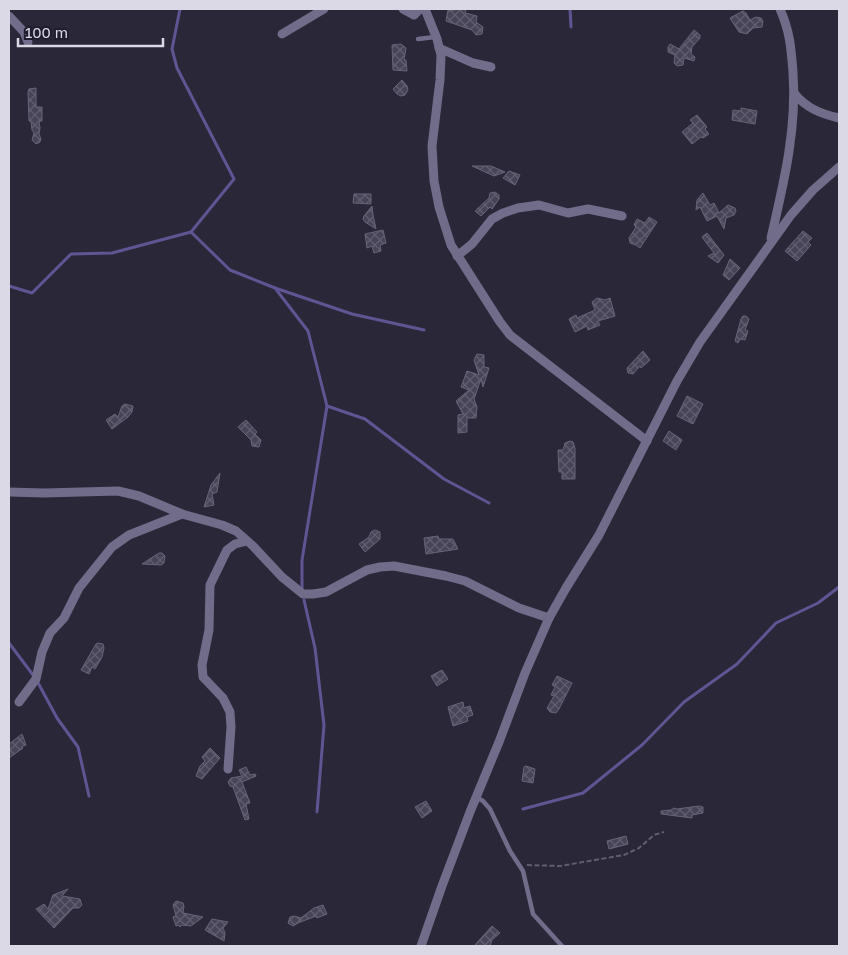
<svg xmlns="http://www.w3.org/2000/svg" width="848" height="955" font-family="'Golos Text',sans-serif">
<defs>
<pattern id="building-cross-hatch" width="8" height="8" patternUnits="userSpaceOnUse" patternTransform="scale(1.25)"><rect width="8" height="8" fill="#474458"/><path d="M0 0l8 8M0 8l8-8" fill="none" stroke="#615e70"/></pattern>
</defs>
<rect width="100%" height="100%" fill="#2a2739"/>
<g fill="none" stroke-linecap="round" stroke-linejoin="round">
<g stroke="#605492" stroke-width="3">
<polyline points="570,9 571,27"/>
<polyline points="191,232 230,270 275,288 308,331 327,406 302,560 302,588"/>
<polyline points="9,286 32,293 71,254 112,253 191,232 234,179 177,68 172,49 180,9"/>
<polyline points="275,288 352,314 424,330"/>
<polyline points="327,406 365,419 444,479 489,503"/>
<polyline points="304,600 315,648 324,725 317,812"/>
<polyline points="9,643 36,679 57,718 78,747 89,796"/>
<polyline points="523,809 583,793 642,745 684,702 737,664 776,623 818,603 839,587"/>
</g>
</g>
<g fill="url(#building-cross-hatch)" stroke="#676479">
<polygon points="454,9 466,9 465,13 477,16 476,22 483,27 482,34 476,35 472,30 446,21 448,10 453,11"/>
<polygon points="743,11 746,13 750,20 756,17 761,18 763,21 762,27 753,28 747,34 739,32 730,18"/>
<polygon points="694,30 700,35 700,38 692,47 691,54 695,57 694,61 684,58 683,65 677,66 674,63 675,55 668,52 668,47 670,44 679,49"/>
<polygon points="401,44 406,48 404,60 406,60 407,71 393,70 392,45"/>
<polygon points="402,80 407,86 408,90 405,95 401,96 397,94 393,89"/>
<polygon points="36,88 36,107 42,107 42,121 39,121 40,128 39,134 41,139 40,142 36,144 32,140 34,133 32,130 31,121 29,121 28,92 29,89"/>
<polygon points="741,108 757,111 755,124 732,120 733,110 741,111"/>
<polygon points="697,115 707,127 705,129 709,134 703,138 701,137 692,144 682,132 693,123 690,120"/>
<polygon points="472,166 491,166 505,172 494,176"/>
<polygon points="509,171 520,175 515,185 503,178"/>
<polygon points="495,192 499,195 499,199 492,209 490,207 481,216 475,211 489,198 490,193"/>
<polygon points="703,193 710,205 714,203 719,213 728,205 735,208 736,211 734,215 726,218 724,229 717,216 707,221 700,207 696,210 697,200"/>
<polygon points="354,194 371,194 371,204 353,203"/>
<polygon points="372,206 373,215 376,229 365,222 363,219 364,216"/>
<polygon points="649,217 657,222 640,248 636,245 630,243 629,238 636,227 634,225 637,219 645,223"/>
<polygon points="383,230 386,243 380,245 381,251 374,253 372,246 367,248 365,234"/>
<polygon points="803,231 812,238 808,242 811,245 797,261 785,251"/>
<polygon points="707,233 724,255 718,263 708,256 714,253 702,237"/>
<polygon points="730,259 740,268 729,280 723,275"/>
<polygon points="597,298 605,300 610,298 615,316 598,321 600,325 588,330 587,326 575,332 569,319 576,315 577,318 595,310 592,302"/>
<polygon points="743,316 746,316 749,319 745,330 748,331 745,340 740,339 738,343 735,341 741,319"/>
<polygon points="643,351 650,360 641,368 640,366 633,374 628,373 627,368"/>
<polygon points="477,354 484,355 484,367 489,368 483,387 481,379 474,399 477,407 476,418 467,418 467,432 458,433 458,415 463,414 456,401 469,390 461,387 467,371 479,375 474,360"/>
<polygon points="687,396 703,404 693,424 677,416"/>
<polygon points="125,404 133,406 132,412 128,417 112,429 106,420 115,414 118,417 122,406"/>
<polygon points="246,420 257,432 255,434 261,440 259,447 252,446 251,440 238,427"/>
<polygon points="669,431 682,440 676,450 663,441"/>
<polygon points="570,441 573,442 575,448 575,479 562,479 562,472 559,472 558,450 563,450 565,443"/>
<polygon points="220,473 217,492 212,494 214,505 204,507 211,485"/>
<polygon points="375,530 380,532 380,539 365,552 359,544 369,537 371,532"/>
<polygon points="438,536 439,539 453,539 458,549 426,554 424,538"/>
<polygon points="159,553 162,553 165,556 164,563 161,565 142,564"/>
<polygon points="98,643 103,644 104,648 102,657 95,669 92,667 89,674 81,670 96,644"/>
<polygon points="442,670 448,679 437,686 431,676"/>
<polygon points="557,676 572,683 559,709 556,713 550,712 547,708 554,696 551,695 555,687 552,685"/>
<polygon points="463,702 464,708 470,706 473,715 467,717 468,721 453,726 448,707"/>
<polygon points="22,734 26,745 22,746 23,748 9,758 9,744"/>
<polygon points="210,748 220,758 202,779 196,776 200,766 205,761 202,757"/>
<polygon points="526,766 535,769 533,783 522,781 524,767"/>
<polygon points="246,767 250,775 255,774 256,776 242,782 250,803 246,804 249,819 245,820 233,787 230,786 228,782 231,778 242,776 239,770"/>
<polygon points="426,801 432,811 422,818 415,807"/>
<polygon points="699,806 703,807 703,813 692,815 692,818 661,814 661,811 671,810 674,808 677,809"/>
<polygon points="626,836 628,844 609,849 607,841"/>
<polygon points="68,889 62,896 80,899 82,905 79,908 73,908 54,928 36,909 44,904 48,909 53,895"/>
<polygon points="176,901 183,903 184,906 183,913 203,917 191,926 182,925 180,927 179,925 176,926 173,917 176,916 173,905"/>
<polygon points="323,905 327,914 317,918 316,916 298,923 293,926 288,923 290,917 294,916 301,918 314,908"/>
<polygon points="212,919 228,922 223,928 225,933 224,941 205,930"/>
<polygon points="492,926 500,933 492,940 490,946 474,946"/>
</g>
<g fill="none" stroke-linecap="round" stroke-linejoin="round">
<polyline stroke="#605e6e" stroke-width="2" stroke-dasharray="5 2.5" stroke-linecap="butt" points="527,865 560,866 624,855 639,848 654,835 664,832"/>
<g stroke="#706c89" stroke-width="4.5">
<polyline points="418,39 435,37"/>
<polyline points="476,797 483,801 490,809 510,851 523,871 533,914 562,946"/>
</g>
<g stroke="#706c89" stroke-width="9">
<polyline points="403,9 414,15 420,9"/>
<polyline points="425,9 437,39 441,55 440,80 432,146 434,181 439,207 451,245 500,322 510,335 647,441"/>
<polyline points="9,16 24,32 28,42"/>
<polyline points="282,34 324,9"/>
<polyline points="439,48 473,63 491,67"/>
<path d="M794,93C806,108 821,114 839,118"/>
<path d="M771,238C784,182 797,129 793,72C791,47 790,32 780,9"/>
<polyline points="457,256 472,244 492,219 503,213 518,208 539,205 568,213 588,209 622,216"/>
<polyline points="9,492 44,493 118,491 139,496 182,514 222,525 236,531 253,546 282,577 303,594 313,594 326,592 367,570 380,567 394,566 446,576 465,581 519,608 549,618"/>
<polyline points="19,702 36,679 42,652 50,633 64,618 79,588 112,547 129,535 182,514"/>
<polyline points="228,769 231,727 230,712 223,698 203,677 202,665 209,630 210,585 227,550 235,544 247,541"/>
<polyline points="421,946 442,886 470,812 499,742 525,673 549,618 566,588 599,535 677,381 700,342 791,215 813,190 839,167"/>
</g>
</g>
<rect width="848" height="955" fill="none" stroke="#dad9e5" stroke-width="20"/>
<path d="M18 38v8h145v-8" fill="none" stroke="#dad9e5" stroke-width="2.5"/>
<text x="25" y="38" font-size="15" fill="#dad9e5" stroke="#201d2f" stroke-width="4" paint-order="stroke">100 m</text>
</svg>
